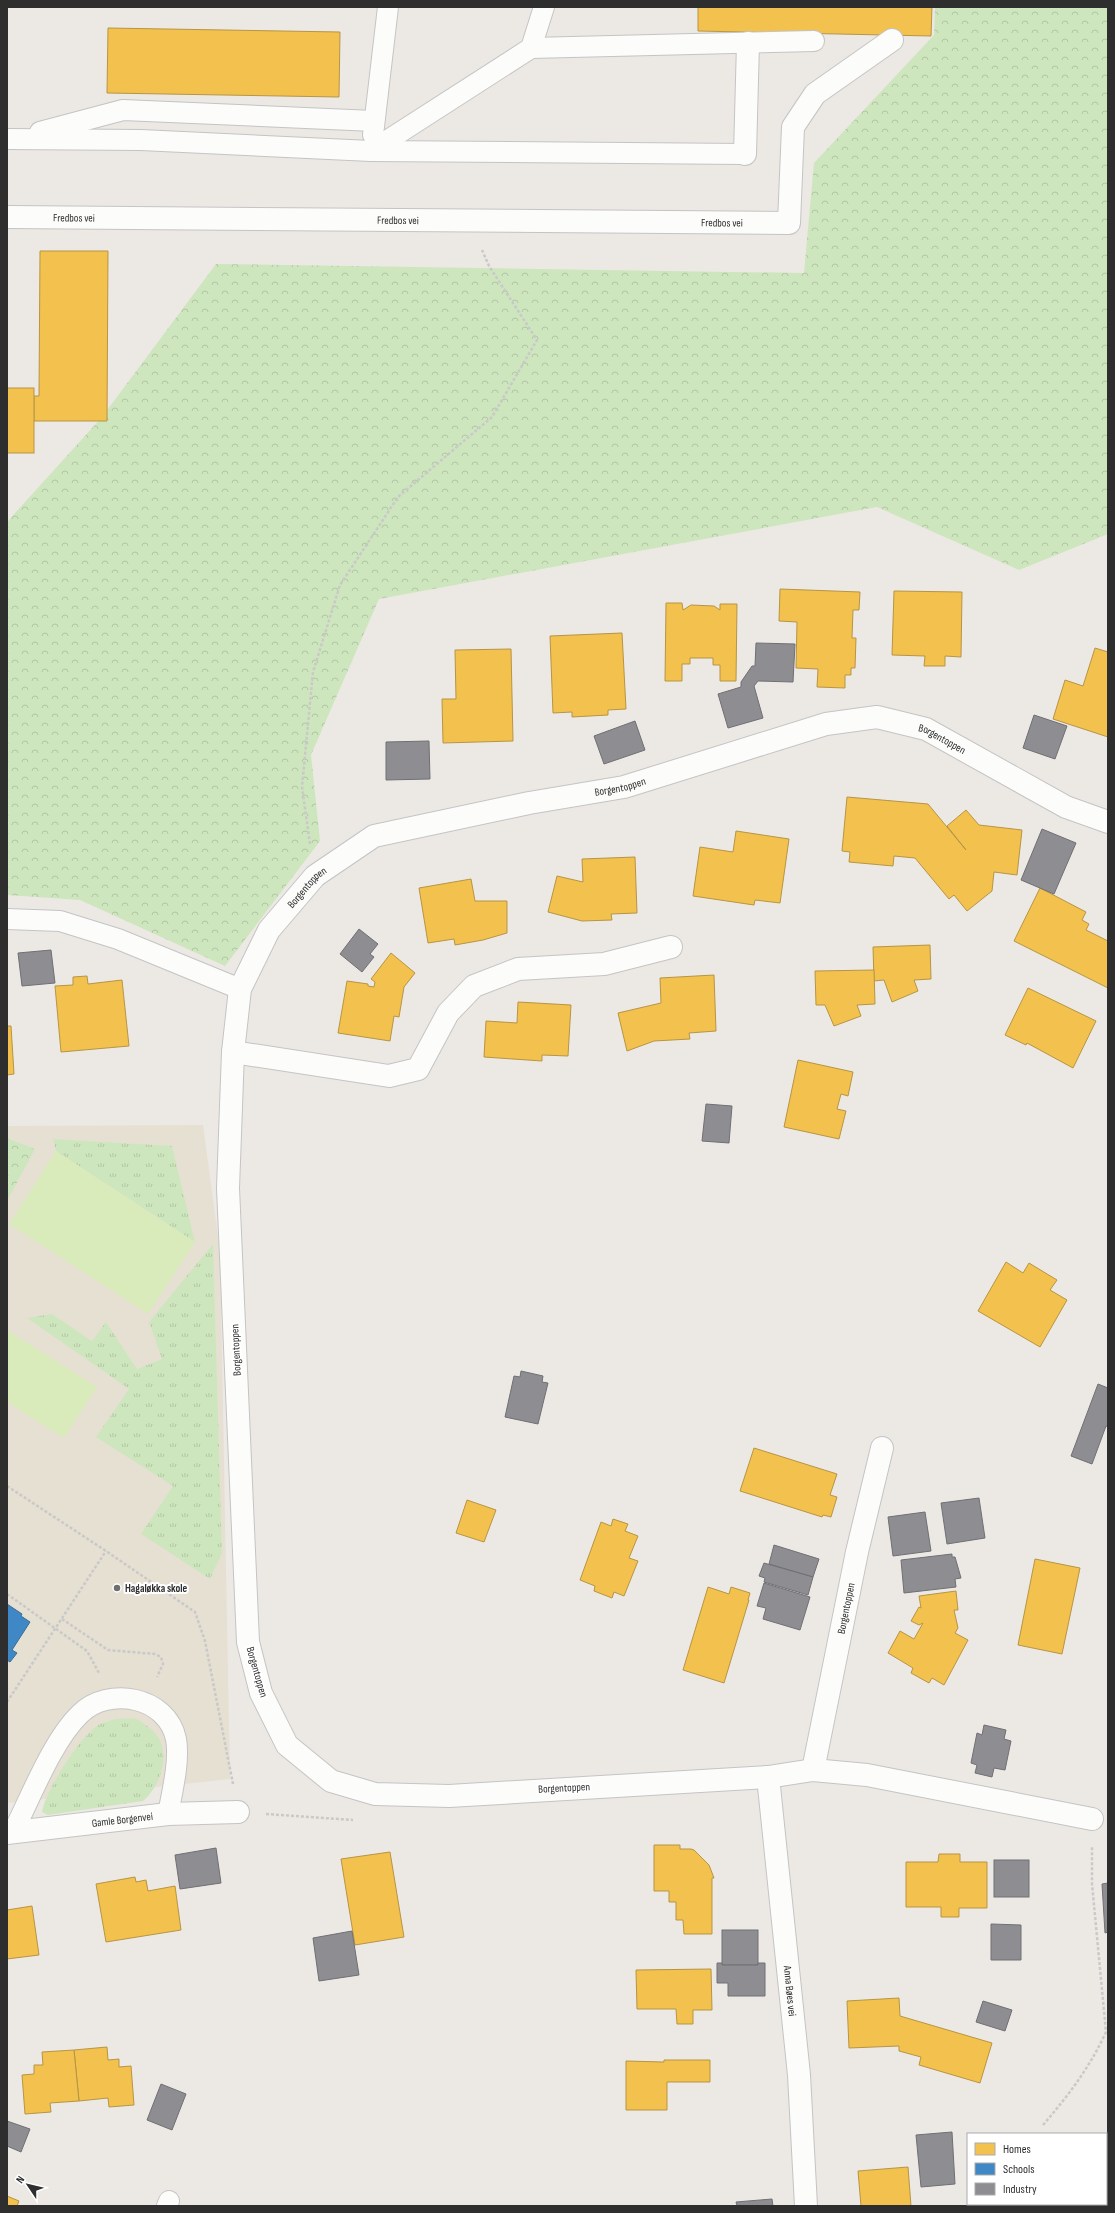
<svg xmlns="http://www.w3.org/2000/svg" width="1115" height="2213" font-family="'Sofia Sans Condensed',sans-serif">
<defs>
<pattern id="grass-tufts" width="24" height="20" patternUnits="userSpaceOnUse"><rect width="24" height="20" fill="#cee6be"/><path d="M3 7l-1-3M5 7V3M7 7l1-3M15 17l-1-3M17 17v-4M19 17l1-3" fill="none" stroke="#b1c6a4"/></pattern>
<pattern id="forest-crowns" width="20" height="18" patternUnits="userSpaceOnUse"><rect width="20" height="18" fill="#cee6be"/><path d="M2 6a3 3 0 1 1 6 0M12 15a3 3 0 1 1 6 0" fill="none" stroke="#b1c6a4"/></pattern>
</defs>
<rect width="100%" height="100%" fill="#ece8e4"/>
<polygon fill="#e6e0d3" points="203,1125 220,1251 230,1779 7,1803 7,1126"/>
<g fill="url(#grass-tufts)">
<polygon points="53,1139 172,1146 195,1242 56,1151"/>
<polygon points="213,1244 222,1553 210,1579 141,1534 173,1486 96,1437 129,1389 27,1318 52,1314 92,1341 106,1322 137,1369 162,1359 149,1322"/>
<path d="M115,1719C121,1719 130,1718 136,1719C140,1720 144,1724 147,1726C174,1743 164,1783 143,1801L48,1815L42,1812C46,1789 80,1736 100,1724C104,1722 110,1721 115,1719Z"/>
</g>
<g fill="url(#forest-crowns)">
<polygon points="935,7 1108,7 1108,534 1019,570 877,507 379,599 311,755 320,841 225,966 80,900 7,895 7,522 102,417 216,264 804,273 814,163 934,35"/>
<polygon points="7,1138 35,1149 7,1201"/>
</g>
<g fill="#d9eabb">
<polygon points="56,1151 195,1242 148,1314 9,1224"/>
<polygon points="7,1330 97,1387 64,1438 7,1402"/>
</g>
<g fill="#f2c14e" stroke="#b79544">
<polygon points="698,7 932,7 931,36 698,31"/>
<polygon points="108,28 340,32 339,97 107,93"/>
<polygon points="40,251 108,251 107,421 34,421 34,396 39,396"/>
<rect x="7" y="388" width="27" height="65"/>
<polygon points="780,589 860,592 859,610 853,610 852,638 856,638 855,668 851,668 851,675 845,675 845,688 817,687 818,669 796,668 797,622 779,621"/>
<polygon points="894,591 962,592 961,657 945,656 945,666 924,666 925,656 892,655"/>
<polygon points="666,603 682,603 683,610 691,605 714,606 720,610 720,604 737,604 736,681 720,681 720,665 713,665 713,658 690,658 690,664 682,664 682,681 665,681"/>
<polygon points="622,633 626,709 608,710 608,715 572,717 572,712 553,713 550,636"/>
<polygon points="1095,648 1108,652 1108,737 1053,719 1065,680 1083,686"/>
<polygon points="511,649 513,741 443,743 442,699 456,699 455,650"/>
<polygon points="847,797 928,804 966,850 947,826 966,810 979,825 1022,830 1017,875 994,872 992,891 967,911 954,895 949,899 915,858 894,856 893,866 849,862 850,852 842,851"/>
<polygon points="736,831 789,839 780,903 755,900 754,905 693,896 700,847 733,852"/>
<polygon points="635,857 637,913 611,914 612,920 582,921 548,912 557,876 583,882 582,859"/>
<polygon points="471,879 475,901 507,901 507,933 483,940 455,945 454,939 428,943 419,888"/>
<polygon points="1040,888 1086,912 1082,920 1089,924 1086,930 1108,941 1108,988 1014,941"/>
<polygon points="930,945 931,979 914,980 918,991 892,1002 884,980 874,981 873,947"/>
<polygon points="391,953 415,973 404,987 399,1017 394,1016 390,1041 338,1033 347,981 368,984 368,986 374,987 375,982 371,979"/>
<polygon points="874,970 875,1004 857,1005 861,1016 834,1026 825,1005 816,1005 815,971"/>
<polygon points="714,975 716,1031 689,1033 690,1039 654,1041 627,1051 618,1013 661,1003 660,978"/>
<polygon points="87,976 88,984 122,980 129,1046 61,1052 55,986 73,985 73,977"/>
<polygon points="1028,988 1096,1021 1073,1068 1027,1043 1026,1045 1005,1035"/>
<polygon points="518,1002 571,1005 568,1056 542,1055 542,1061 484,1057 486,1021 517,1023"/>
<polygon points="7,1026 11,1026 14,1074 7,1075"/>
<polygon points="798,1060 853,1072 848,1096 841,1094 837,1109 846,1111 839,1139 784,1127"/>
<polygon points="1006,1262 1023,1273 1029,1263 1057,1280 1050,1290 1067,1300 1040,1347 978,1311"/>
<polygon points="754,1448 837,1474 830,1495 837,1497 831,1517 823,1515 822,1517 740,1491"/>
<polygon points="467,1500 496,1510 484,1542 456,1533"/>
<polygon points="613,1519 628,1524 625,1531 638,1536 629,1558 638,1561 624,1596 614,1592 612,1598 594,1591 595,1586 580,1580 601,1522 611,1526"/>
<polygon points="1035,1559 1080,1568 1062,1654 1018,1645"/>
<polygon points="708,1587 729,1594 731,1587 750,1593 748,1600 749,1600 724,1683 683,1670"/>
<polygon points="956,1591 958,1610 954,1610 958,1628 955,1633 968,1640 944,1685 932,1678 929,1683 911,1673 913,1668 888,1653 900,1631 914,1639 923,1623 919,1625 911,1621 919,1607 921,1608 919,1596"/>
<polygon points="654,1845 680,1845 680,1849 691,1849 694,1850 709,1865 714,1878 712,1878 712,1934 684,1934 683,1920 676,1920 676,1902 669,1902 669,1891 654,1891"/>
<polygon points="390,1852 404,1937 355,1945 341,1859"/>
<polygon points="939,1854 960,1854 960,1862 987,1862 987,1908 959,1908 959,1917 941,1917 941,1907 906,1907 906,1862 938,1862"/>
<polygon points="135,1877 136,1882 146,1880 148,1891 175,1886 181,1930 106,1942 96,1884"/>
<polygon points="32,1906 39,1955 7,1959 7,1910"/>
<polygon points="711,1969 712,2010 693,2010 693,2024 677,2024 676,2009 637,2009 636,1970"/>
<polygon points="899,1998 900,2016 992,2043 980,2083 919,2065 921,2057 899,2051 899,2046 849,2048 847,2001"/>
<polygon points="107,2047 108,2060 119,2059 119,2067 131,2066 134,2105 109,2107 108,2098 79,2101 74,2050"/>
<polygon points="74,2050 79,2101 50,2103 51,2112 25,2114 22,2075 34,2074 34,2065 43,2065 42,2052"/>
<polygon points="664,2060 710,2060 710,2082 667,2082 667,2110 626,2110 626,2061 664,2062"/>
<polygon points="908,2167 911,2206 861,2206 858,2171"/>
<polygon points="7,2196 19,2201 17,2206 7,2206"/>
</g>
<polygon fill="#3f88c5" stroke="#3a6d98" points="7,1604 22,1614 21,1616 30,1622 12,1650 17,1653 10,1662 7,1660"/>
<g fill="#8d8d92" stroke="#707074">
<polygon points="756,643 795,644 793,682 758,681 754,686 763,718 728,728 718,694 741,687 741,682 752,666 755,666"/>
<polygon points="1034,715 1067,726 1055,759 1023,748"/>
<polygon points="635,721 645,750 604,764 594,736"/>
<polygon points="429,741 430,779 386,780 386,742"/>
<polygon points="1042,829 1076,843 1054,894 1021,880"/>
<polygon points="359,929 378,944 370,954 374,957 362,972 340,954"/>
<polygon points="51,950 55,983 22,986 18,953"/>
<polygon points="706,1104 732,1106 729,1143 702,1141"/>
<polygon points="521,1371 543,1376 542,1382 548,1383 538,1424 505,1417 514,1376 520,1377"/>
<polygon points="1098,1384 1108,1388 1108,1427 1106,1426 1092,1464 1071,1456"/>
<polygon points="979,1498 985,1538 947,1544 941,1503"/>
<polygon points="925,1512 931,1551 893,1556 888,1517"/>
<polygon points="774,1545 819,1559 813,1577 769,1564"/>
<polygon points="952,1554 952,1557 955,1557 961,1578 955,1579 956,1587 904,1593 901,1560"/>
<polygon points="764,1563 813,1577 808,1595 764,1582 765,1578 759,1576"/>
<polygon points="764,1583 810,1597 800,1630 763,1619 766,1608 757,1606"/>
<polygon points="984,1725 1006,1730 1004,1739 1011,1741 1005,1770 994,1768 992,1777 975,1773 977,1765 971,1763 977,1733 982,1735"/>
<polygon points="216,1848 221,1883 180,1889 175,1855"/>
<rect x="994" y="1860" width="35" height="37"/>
<polygon points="1108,1883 1108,1939 1108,1932 1105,1933 1102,1884"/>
<polygon points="991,1924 1021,1925 1021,1960 991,1960"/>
<rect x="722" y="1930" width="36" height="35"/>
<polygon points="352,1931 359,1975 319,1981 313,1938"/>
<polygon points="717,1963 722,1963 722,1965 758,1965 758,1963 765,1963 765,1996 728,1996 728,1983 717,1983"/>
<polygon points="983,2001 1012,2010 1005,2031 976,2022"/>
<polygon points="161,2084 186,2094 172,2130 147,2120"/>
<polygon points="7,2121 30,2129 21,2152 7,2146"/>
<polygon points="952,2132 955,2184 921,2187 916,2135"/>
<polygon points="772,2199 773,2206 737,2206 736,2202"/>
<polygon points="989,2204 1015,2204 1016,2206 990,2206"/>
</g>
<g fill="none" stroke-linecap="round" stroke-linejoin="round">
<g stroke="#c5c4c5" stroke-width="22">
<g id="service">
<polyline points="531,48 814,41"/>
<polyline points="40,132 123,110 374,121"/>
<polyline points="373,135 388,7"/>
<polyline points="7,139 141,140 371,151 745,154"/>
<polyline points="371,151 531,48 544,7"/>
<polyline points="7,919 60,921 118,939 240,989"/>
<path d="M13,1832C31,1797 52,1741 80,1714C108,1686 167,1696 176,1739C180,1760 172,1793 168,1814"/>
<polyline points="167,2206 169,2201"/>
</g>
</g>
<g stroke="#c5c4c5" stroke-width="24">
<g id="minor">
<polyline points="745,154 748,43"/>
<path id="s1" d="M7,217L789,223L793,127L815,94L892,40"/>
<polyline points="233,1052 389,1076 418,1069 448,1013 474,986 518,969 604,964 671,947"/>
<path id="s2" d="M813,1770L857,1552L882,1448"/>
<path id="s3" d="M768,1777L799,2075L806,2206"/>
<path id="s4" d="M1092,1819L867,1775L813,1770L768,1777L449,1796L375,1794L331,1781L287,1745L261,1693L248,1642L228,1188L233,1052L240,989L269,930L315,876L374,836L529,803L624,787L826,724L877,717L926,729L1066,807L1108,822"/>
<path id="s5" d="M7,1833L168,1814L238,1812"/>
</g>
</g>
<g stroke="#c9c9c8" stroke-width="2.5" stroke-dasharray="3 2" stroke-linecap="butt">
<polyline points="310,844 302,787 313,672 340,585 398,497 492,417 537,340 489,266 482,250"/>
<polyline points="7,1486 106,1551 195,1612 205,1641 233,1784"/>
<polyline points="7,1594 87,1651 99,1673"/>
<polyline points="62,1619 108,1650 155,1654 161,1657 163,1664 157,1677"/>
<polyline points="7,1702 106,1551"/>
<polyline points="266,1814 353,1820"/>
<path d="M1043,2125C1068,2096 1090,2067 1106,2032L1092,1884V1847"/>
</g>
<use href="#service" stroke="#fcfcfb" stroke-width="20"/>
<use href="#minor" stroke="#fcfcfb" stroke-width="22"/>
</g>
<circle fill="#706f6e" stroke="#fff" stroke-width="1.5" cx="117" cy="1588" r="4"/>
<g text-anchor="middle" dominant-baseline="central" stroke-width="4" stroke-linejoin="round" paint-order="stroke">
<g font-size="11" fill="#2e2e2e" stroke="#fff">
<text stroke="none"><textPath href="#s1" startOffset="67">Fredbos vei</textPath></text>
<text stroke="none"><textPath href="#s1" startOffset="391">Fredbos vei</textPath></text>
<text stroke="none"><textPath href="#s1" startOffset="715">Fredbos vei</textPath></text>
<text stroke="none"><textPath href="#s4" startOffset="2385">Borgentoppen</textPath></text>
<text stroke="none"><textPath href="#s4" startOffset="2049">Borgentoppen</textPath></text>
<text stroke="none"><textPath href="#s4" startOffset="1713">Borgentoppen</textPath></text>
<text transform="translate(236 1350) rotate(-93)">Borgentoppen</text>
<text stroke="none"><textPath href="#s2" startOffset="165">Borgentoppen</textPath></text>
<text transform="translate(257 1672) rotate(74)">Borgentoppen</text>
<text transform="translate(564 1788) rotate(-3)">Borgentoppen</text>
<text stroke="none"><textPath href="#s5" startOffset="116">Gamle Borgenvei</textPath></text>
<text stroke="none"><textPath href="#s3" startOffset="215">Anna Bøes vei</textPath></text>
</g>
<g font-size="11" font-weight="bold" fill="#2e2e2e" stroke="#fff" text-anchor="start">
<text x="125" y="1588">Hagaløkka skole</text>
</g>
</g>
<rect width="1115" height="2213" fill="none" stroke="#2e2e2e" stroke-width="16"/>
<rect x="967" y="2133" width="140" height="72" fill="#ffffff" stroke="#ababab"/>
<rect x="975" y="2143" width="20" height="12" fill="#f2c14e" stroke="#ababab"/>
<text x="1003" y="2153" font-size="12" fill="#2e2e2e">Homes</text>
<rect x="975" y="2163" width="20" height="12" fill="#3f88c5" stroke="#ababab"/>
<text x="1003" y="2173" font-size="12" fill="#2e2e2e">Schools</text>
<rect x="975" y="2183" width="20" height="12" fill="#8d8d92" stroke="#ababab"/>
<text x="1003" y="2193" font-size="12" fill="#2e2e2e">Industry</text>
<g transform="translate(28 2185) rotate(305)" stroke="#ffffff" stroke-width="3" paint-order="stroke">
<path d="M0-3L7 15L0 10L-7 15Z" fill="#2e2e2e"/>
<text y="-6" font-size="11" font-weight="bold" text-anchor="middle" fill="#2e2e2e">N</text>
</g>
</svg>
